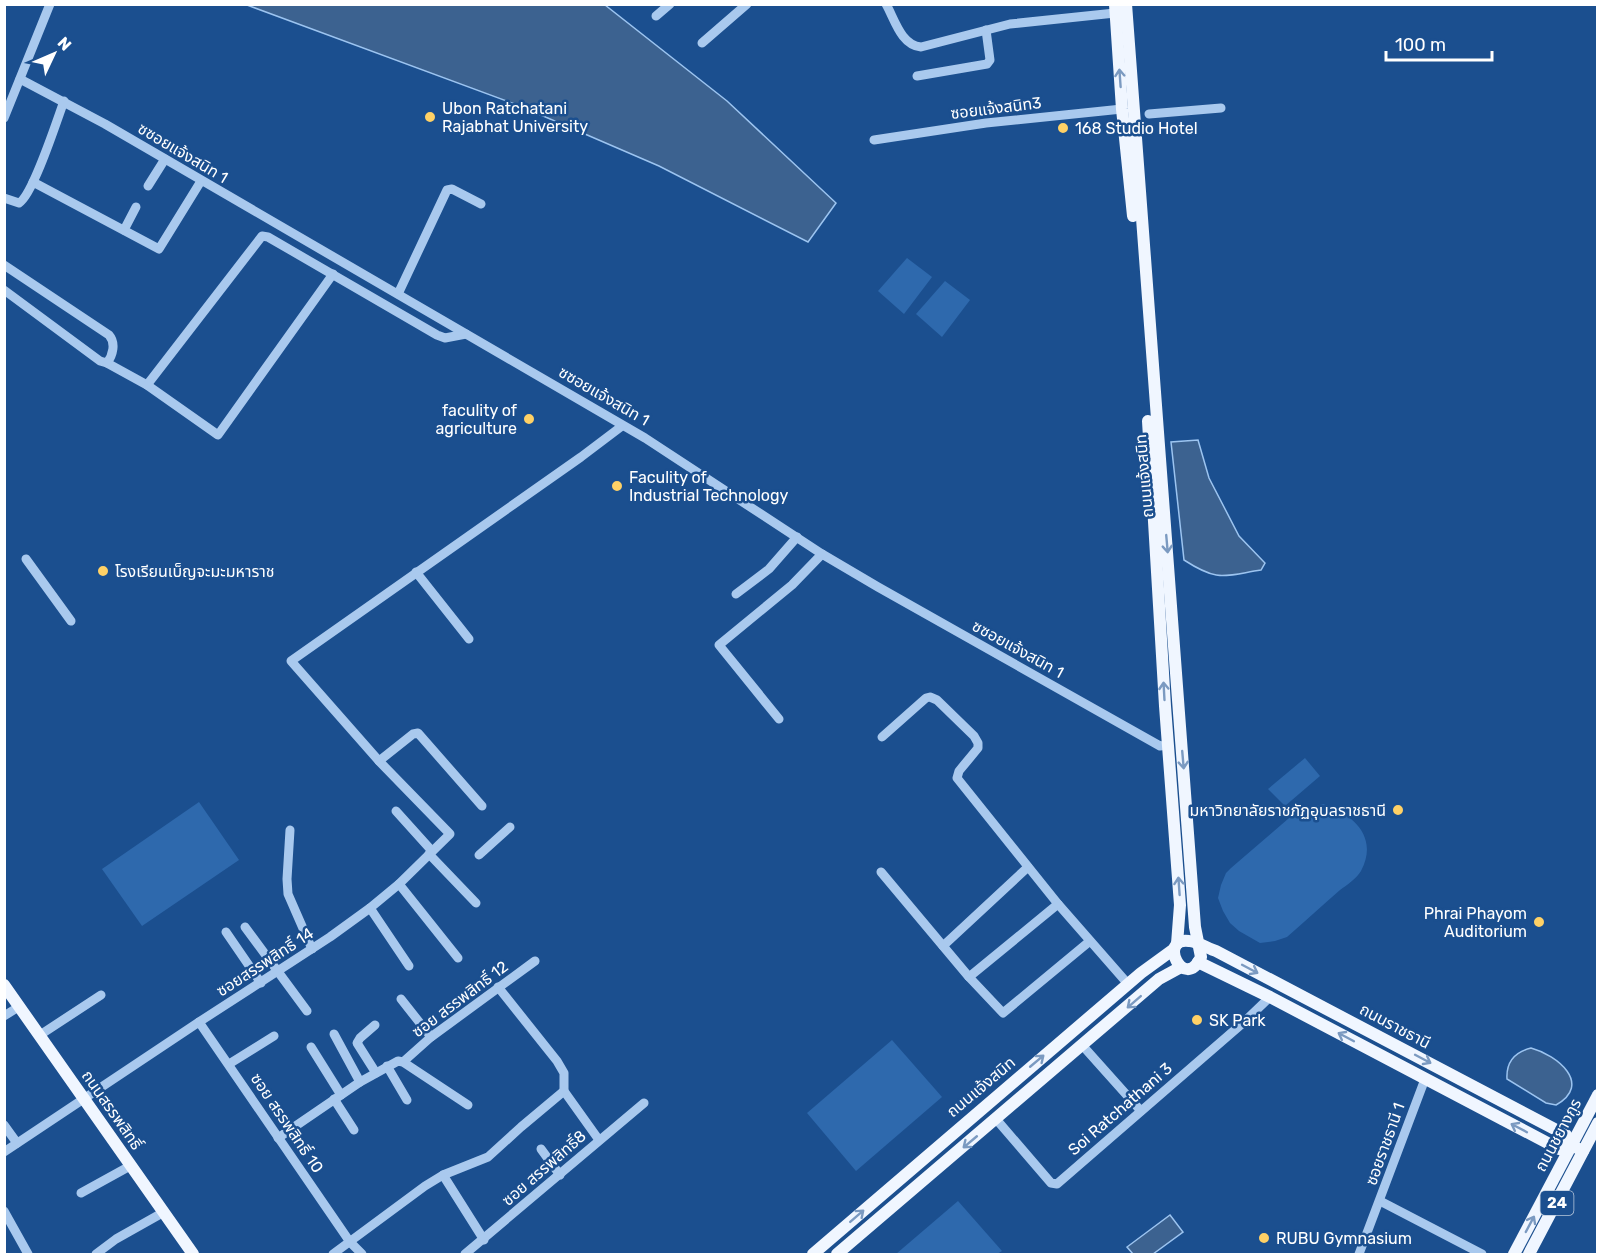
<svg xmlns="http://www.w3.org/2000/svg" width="1602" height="1259" font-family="Rubik,'Noto Sans Thai',sans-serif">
<rect width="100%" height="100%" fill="#1b4f8f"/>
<g fill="#2e69ad">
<polygon points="907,258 932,277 904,314 878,291"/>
<polygon points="945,281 970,300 942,337 916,314"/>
<polygon points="1305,758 1320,776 1285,806 1268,789"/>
<polygon points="199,802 239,860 142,926 102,869"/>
<path d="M1323,804C1353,814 1379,837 1361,871C1357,878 1347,885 1340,890C1322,906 1305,921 1287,937L1275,941L1260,943L1239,931L1230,923L1223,911L1218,898L1221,885L1226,873L1231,868L1296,812Z"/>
<polygon points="892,1040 942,1097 856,1171 807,1113"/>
<polygon points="958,1201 1002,1251 997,1254 896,1254"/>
</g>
<g fill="#3c6290" stroke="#9cc4f0" stroke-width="1.5">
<polygon points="247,5 605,5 727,101 836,203 808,242 659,166 520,106"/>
<path d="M1198,440L1209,478L1239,536L1265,563L1261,570C1223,576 1218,582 1184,560L1171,442Z"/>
<path d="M1531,1048C1557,1055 1593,1084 1556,1105L1546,1103L1507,1079C1506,1062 1515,1052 1531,1048Z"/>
<polygon points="1170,1215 1183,1232 1153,1254 1133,1254 1127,1247"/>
</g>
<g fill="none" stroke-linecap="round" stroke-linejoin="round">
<g stroke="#a9c9ee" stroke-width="9">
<path d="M886,4C895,20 901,45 921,47L1010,24L1115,13"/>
<polyline points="656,16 670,4"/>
<polyline points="702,43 747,4"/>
<polyline points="917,76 987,64 990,60 986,30"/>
<polyline points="20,79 105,124 645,438 822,554 878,587 1160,746 1168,745"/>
<polyline points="1149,114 1221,108"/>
<polyline points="4,118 50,4"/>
<polyline points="874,140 986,123 1122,109"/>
<polyline points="33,182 159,249 201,181"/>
<polyline points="148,186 165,159"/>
<path d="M4,198L19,203C33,195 57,120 64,101"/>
<polyline points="124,230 136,207"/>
<path d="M4,265L109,335C116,343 113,355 107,363L147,385L218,435L333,274"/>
<polyline points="4,290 100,361 107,363"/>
<polyline points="398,294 447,190 452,189 481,204"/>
<polyline points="147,385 262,236 268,237 437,335 445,338 466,334"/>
<polyline points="26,559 71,621"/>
<polyline points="416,572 469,639"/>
<polyline points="736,594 769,569 797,537"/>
<polyline points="779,719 719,645 792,585 822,554"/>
<polyline points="882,737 926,698 930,697 937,700 974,736 978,743 978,748 959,771 957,778 1058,904 1128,984"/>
<polyline points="379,761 413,734 418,733 482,806"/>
<polyline points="396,811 432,851"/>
<polyline points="290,830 287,879 288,894 312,949"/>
<polyline points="429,854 476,903"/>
<polyline points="479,855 510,827"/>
<polyline points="881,872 969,977 1003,1013 1090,941"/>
<polyline points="399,884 458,958"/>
<polyline points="370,908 409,966"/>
<polyline points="245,927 307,1011"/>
<polyline points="226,932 261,983"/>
<polyline points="943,946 1028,867"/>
<polyline points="969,977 1058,904"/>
<polyline points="498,987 557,1061 564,1073 564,1091 599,1140"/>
<polyline points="401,999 431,1037"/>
<polyline points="4,1016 20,1006"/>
<polyline points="199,1022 350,1242 362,1254"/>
<polyline points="375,1025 360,1038 357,1043 376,1073"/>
<polyline points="334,1034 360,1082"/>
<polyline points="40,1035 101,995"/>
<polyline points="1082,1045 1141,1111"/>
<polyline points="311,1047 341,1095"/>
<polyline points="403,1062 431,1037 535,961"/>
<polyline points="229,1064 274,1036"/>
<polyline points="387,1066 407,1100"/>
<polyline points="334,1099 354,1130"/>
<polyline points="996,1119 1051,1183 1057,1184 1244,1022 1270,997"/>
<polyline points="4,1125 17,1143"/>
<polyline points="278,1138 360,1082 398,1061 403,1062 468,1105"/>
<polyline points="541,1149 560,1175"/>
<polyline points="4,1152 199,1022 330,937 370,908 399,884 450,834 379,761 291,661 581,457 622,426"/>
<polyline points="443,1175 484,1240"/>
<polyline points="81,1193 130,1166"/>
<polyline points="1380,1201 1482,1254"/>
<polyline points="4,1211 28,1254"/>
<polyline points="96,1254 116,1239 164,1212"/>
<polyline points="333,1254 425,1186 443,1175 488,1157 521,1127 564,1091"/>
<polyline points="465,1254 644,1103"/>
<polyline points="1359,1254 1425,1079"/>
</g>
<g stroke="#f0f6ff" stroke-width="12">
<polyline points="1115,4 1122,109 1133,216"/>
<path d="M1126,4L1195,927L1201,957C1184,993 1157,937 1189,941C1196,941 1209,949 1216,951L1566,1135L1571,1145L1583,1151"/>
<polyline points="1148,421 1165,706 1180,905 1177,944"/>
<polyline points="1198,962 1270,997 1559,1149 1571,1145"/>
<polyline points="4,985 193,1254"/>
<polyline points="813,1254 1141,973 1174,949"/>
<polyline points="837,1254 1159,979 1181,967"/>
<polyline points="1514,1254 1598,1095"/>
<polyline points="1529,1254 1598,1123"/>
</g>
</g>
<defs><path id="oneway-shaft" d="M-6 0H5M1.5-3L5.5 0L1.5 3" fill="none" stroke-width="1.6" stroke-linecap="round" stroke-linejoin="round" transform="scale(1.5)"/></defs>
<g stroke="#7b9ac1">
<use href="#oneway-shaft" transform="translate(1120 78) rotate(-94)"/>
<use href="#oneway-shaft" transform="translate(1167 544) rotate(85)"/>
<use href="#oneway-shaft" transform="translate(1164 691) rotate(-93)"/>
<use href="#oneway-shaft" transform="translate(1183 760) rotate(85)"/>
<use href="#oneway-shaft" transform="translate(1179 886) rotate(-94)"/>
<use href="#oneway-shaft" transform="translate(1250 969) rotate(28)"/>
<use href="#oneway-shaft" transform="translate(1134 1002) rotate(139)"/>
<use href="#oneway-shaft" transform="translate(1346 1037) rotate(-152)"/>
<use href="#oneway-shaft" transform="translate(1423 1059) rotate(28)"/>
<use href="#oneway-shaft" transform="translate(1037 1061) rotate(-40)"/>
<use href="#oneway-shaft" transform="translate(1519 1128) rotate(-152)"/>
<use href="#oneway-shaft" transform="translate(970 1142) rotate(140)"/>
<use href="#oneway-shaft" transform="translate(857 1216) rotate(-41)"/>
<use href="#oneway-shaft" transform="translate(1530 1224) rotate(-62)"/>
</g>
<g fill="#ffd166" stroke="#1b4f8f" stroke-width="2">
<circle cx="430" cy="117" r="6"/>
<circle cx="1063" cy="128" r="6"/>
<circle cx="529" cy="419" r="6"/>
<circle cx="617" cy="486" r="6"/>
<circle cx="103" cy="571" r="6"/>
<circle cx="1398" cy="810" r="6"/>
<circle cx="1539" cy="922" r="6"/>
<circle cx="1197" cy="1020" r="6"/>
<circle cx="1264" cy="1238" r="6"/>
</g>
<g text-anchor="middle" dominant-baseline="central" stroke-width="5" stroke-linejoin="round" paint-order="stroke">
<rect fill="#1b4f8f" stroke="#bbcadd" stroke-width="1.5" x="1540.5" y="1191" width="33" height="24" rx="4.5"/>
<g font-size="15" font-weight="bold" fill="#fff">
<text x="1557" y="1203">24</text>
</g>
<g font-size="16" fill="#fff" stroke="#1b4f8f" text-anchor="start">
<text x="442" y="108">Ubon Ratchatani<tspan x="442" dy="18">Rajabhat University</tspan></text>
<text x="1075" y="128">168 Studio Hotel</text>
<text x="517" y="410" text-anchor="end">faculity of<tspan x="517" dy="18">agriculture</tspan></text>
<text x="629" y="477">Faculity of<tspan x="629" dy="18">Industrial Technology</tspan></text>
<text x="115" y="571">โรงเรียนเบ็ญจะมะมหาราช</text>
<text x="1386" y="810" text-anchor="end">มหาวิทยาลัยราชภัฏอุบลราชธานี</text>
<text x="1527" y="913" text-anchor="end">Phrai Phayom<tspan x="1527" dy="18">Auditorium</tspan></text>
<text x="1209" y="1020">SK Park</text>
<text x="1276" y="1238">RUBU Gymnasium</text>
</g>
<g font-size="16" fill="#fff" stroke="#1b4f8f">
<text transform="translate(996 108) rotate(-7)">ซอยแจ้งสนิท3</text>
<text transform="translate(183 153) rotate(31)">ซซอยแจ้งสนิท 1</text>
<text transform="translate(604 396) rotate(30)">ซซอยแจ้งสนิท 1</text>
<text transform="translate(1144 476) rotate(-95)">ถนนแจ้งสนิท</text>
<text transform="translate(1018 649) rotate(29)">ซซอยแจ้งสนิท 1</text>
<text transform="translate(265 962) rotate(-33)">ซอยสรรพสิทธิ์ 14</text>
<text transform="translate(460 999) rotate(-37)">ซอย สรรพสิทธิ์ 12</text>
<text transform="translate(1395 1026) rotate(28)">ถนนราชธานี</text>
<text transform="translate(981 1087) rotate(-40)">ถนนแจ้งสนิท</text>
<text transform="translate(1120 1109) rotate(-41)">Soi Ratchathani 3</text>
<text transform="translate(112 1110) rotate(55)">ถนนสรรพสิทธิ์</text>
<text transform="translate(287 1123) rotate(56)">ซอย สรรพสิทธิ์ 10</text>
<text transform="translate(1558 1135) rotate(-62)">ถนนชยางกูร</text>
<text transform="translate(1385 1144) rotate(-70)">ซอยราชธานี 1</text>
<text transform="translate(544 1168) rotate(-41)">ซอย สรรพสิทธิ์8</text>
</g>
</g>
<rect width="1602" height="1259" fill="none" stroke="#ffffff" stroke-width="12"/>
<g transform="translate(54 54) rotate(46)" stroke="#1b4f8f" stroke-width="4.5" paint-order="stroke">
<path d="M0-4.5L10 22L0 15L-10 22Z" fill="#ffffff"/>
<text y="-9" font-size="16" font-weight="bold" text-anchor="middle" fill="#ffffff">N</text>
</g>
<path d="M1386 51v9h106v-9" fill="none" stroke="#ffffff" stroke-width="3"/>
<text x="1395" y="51" font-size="18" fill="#ffffff" stroke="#1b4f8f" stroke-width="4.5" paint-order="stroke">100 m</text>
</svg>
